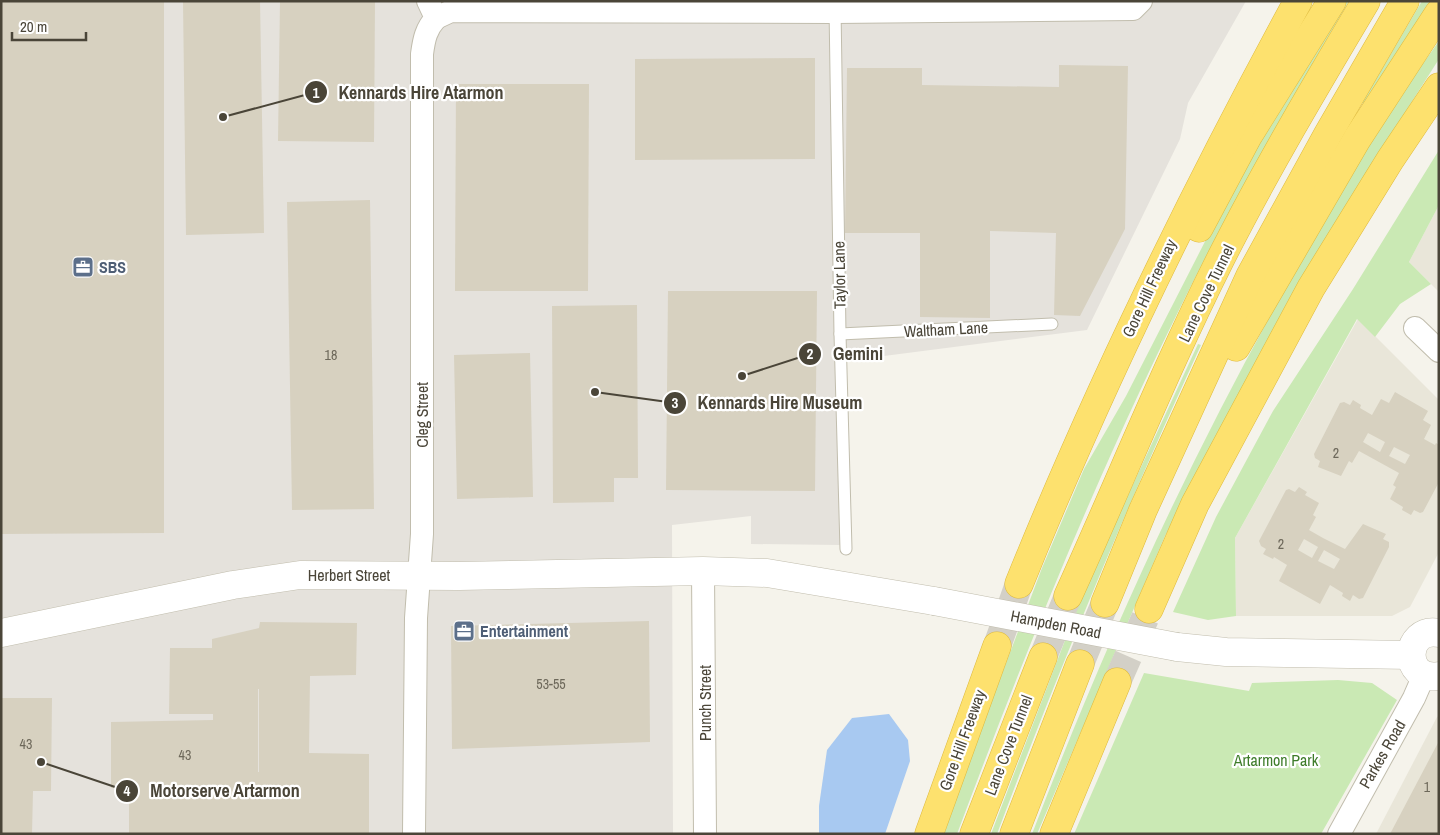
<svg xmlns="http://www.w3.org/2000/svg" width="1440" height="835" font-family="'Archivo Narrow',sans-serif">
<rect width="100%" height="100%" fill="#f5f3eb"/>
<g fill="#e9e6d9">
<polygon points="1439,205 1439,292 1409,262"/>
<polygon points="1358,319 1439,400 1439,552 1410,607 1392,616 1236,616 1235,538"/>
<polygon points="1439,716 1439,834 1376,834 1437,717"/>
</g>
<polygon fill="#e5e2dc" points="1,1 1246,1 1188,103 1180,139 1087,330 845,361 840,545 751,544 751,516 672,525 673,834 1,834"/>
<g fill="#cae9b4">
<path d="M1341,1H1349C1296,92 1243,183 1196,276C1104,457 1028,644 957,834H944L971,756L1042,568L1084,469L1126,396L1239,175Z"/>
<polygon points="1422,1 1436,1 1367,105 1362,103"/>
<path d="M1439,41V59L1336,221L1287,303L1165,536L1037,834H1032C1110,631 1200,434 1310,246C1334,204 1358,160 1384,118C1401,92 1421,67 1439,41Z"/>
<polygon points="1439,150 1439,205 1409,262 1431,284 1400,304 1375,337 1357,319 1235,538 1236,616 1208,620 1173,612 1216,517 1273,411 1353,289"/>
<path d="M1198,344L1201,345C1127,506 1059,668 997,834H991L1085,588Z"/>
<polygon points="1144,673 1249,691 1252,683 1338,680 1372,683 1397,700 1321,834 1074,834"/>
</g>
<polygon fill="#a8c9f1" points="889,714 908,740 910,761 885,834 819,834 819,806 827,750 852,718"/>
<g fill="#d7d1c0" fill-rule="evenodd">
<polygon points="1,1 164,1 164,533 1,534"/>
<polygon points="183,1 260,1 264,233 186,235"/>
<polygon points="280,1 375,1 374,142 278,141"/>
<polygon points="815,58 815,159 635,160 635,59"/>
<polygon points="1059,65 1128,66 1125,229 1080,316 1054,315 1056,233 990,231 990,318 920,317 920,233 845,233 847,68 922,68 922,85 1059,87"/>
<polygon points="456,84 589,84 588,291 455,291"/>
<polygon points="370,200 374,509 292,510 287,202"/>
<polygon points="668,291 817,291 815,491 666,490"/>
<polygon points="637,305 638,478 614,478 614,502 553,503 552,306"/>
<polygon points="530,353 533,497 457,499 454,355"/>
<path d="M1395,392L1428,411L1423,420L1431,425L1424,439L1435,445L1436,443L1439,445V482L1423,512L1420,513L1414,510L1411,515L1402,510L1403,507L1390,499L1396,487L1393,485L1399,473L1359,451L1352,463L1349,461L1341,476L1318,467L1320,461L1315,458L1314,454L1340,403L1344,402L1350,405L1353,400L1361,405L1360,408L1372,415L1381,399L1389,403ZM1368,433L1385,442L1380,452L1363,442ZM1394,447L1410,455L1405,464L1389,456Z"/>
<path d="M1299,487L1307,492L1305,495L1319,503L1313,515L1316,517L1309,530L1323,538L1345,549L1363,524L1386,534L1383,539L1389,542V547L1363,598L1359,599L1353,595L1350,601L1342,596L1343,593L1330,585L1320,604L1279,581L1287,565L1274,557L1273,559L1263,554L1266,549L1261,546L1259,541L1286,490L1289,489L1295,492ZM1304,539L1318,547L1312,558L1298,550ZM1324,550L1340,559L1334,569L1318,561Z"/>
<polygon points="649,621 650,742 452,749 451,626"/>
<path d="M260,622L357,623L356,675L310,676L309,753L369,754V834H129V789L111,788V722L213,720V714H169L170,648H212V639L259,628ZM258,689H259V772H258Z"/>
<polygon points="1,698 52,698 51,791 33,791 32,834 1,834"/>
<polygon points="1439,741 1439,834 1390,834"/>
</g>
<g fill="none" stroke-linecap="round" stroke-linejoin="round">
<g stroke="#d3d0c7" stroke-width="28" stroke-dasharray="28 14" stroke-linecap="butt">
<polyline points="997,646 1019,584"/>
<polyline points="1043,657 1068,596"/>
<polyline points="1080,664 1105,603"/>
<polyline points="1117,682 1149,609"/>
</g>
<g stroke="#c1bdad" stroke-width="13">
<g id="service">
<polyline points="835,8 840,334 846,549"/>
<polyline points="840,334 1052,324"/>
</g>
</g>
<g stroke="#c1bdad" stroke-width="24">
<g id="minor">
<polyline points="436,18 451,11 835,12 1133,9 1141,1"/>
<polyline points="1415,328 1439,351"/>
<polyline points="703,571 705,834"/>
<path d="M414,834L416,618L422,534V54C424,39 426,29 436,18L428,1"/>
<polyline points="1339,834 1414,698 1424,675"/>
</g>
</g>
<g stroke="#c1bdad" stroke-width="29">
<g id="tertiary">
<polyline points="1,633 233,585 300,575 459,576 703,571 767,573 934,601"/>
<path d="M1439,633C1404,626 1401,682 1439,676"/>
<polyline points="1177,647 1226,652 1411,655"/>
</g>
</g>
<g stroke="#deb93c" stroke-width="29">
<g id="motorway">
<polyline points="1199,228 1248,136 1332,1"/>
<polyline points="1236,347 1357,139 1439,13"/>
<path d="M1019,584C1100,383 1194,192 1298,1"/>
<path d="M1068,596C1119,484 1165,369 1221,258C1265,171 1316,85 1366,1"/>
<polyline points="1105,603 1143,510 1250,276 1328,134 1405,1"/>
<polyline points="1149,609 1195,504 1311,288 1390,160 1439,87"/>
<polyline points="929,834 997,646"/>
<polyline points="974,834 1043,657"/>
<polyline points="1014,834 1080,664"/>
<polyline points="1054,834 1117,682"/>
</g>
</g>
<use href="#service" stroke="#fff" stroke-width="11"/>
<use href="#minor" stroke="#fff" stroke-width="22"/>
<use href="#tertiary" stroke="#fff" stroke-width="28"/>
<use href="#motorway" stroke="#fde16e" stroke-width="28"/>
<g stroke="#c1bdad" stroke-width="29" stroke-linecap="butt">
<polyline id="tertiary-bridge" points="934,601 1177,647"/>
</g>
<use href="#tertiary-bridge" stroke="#fff" stroke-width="28"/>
</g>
<defs>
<g id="office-square" transform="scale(1.125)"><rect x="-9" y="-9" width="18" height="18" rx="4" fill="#5c6f8a" stroke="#fff"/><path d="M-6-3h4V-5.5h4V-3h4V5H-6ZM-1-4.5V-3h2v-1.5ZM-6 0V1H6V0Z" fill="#fff"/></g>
</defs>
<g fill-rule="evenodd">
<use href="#office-square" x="83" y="267"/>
<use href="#office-square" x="464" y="631"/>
</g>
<g text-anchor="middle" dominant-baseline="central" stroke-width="4.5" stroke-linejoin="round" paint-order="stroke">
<g font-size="14" fill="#6d685a">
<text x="331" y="355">18</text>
<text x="1336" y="453">2</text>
<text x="1281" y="544">2</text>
<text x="551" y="684">53-55</text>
<text x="26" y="744">43</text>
<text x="185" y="755">43</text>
<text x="1427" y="787">1</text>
</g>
<g font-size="16" font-weight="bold" fill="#4e5e75" stroke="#fff" text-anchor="start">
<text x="99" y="267">SBS</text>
<text x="480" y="631">Entertainment</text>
</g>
<g font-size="16" fill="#4a4538" stroke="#fff">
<text transform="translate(839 275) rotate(-91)">Taylor Lane</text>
<text transform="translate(1149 288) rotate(-65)">Gore Hill Freeway</text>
<text transform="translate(1206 293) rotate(-64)">Lane Cove Tunnel</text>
<text transform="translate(946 329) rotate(-3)">Waltham Lane</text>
<text transform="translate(422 415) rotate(-90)">Cleg Street</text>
<text x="349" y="575">Herbert Street</text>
<text transform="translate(1056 624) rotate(11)">Hampden Road</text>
<text transform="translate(705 703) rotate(-90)">Punch Street</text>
<text transform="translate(962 740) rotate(-70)">Gore Hill Freeway</text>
<text transform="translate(1008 745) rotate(-69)">Lane Cove Tunnel</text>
<text transform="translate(1382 754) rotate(-60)">Parkes Road</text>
</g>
<g font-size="16" fill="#3e7c2a" stroke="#fff">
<text x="1276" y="760">Artarmon Park</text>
</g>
</g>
<path fill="none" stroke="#4a4538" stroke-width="2" d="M223 117L316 92M742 376L810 354M595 392L675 403M41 762L127 791"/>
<g fill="#4a4538" stroke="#fff" stroke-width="2">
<circle cx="223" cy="117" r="5"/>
<circle cx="742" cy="376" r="5"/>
<circle cx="595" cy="392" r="5"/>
<circle cx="41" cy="762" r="5"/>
<circle cx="316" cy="92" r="12"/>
<circle cx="810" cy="354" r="12"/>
<circle cx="675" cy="403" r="12"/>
<circle cx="127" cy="791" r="12"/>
</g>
<g font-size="15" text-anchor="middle" font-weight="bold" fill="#fff">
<text x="316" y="98">1</text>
<text x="810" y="359">2</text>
<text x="675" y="408">3</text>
<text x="127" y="796">4</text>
</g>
<g font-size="18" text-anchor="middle" font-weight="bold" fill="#4a4538" stroke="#fff" stroke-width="4.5" stroke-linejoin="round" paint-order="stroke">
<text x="421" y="99">Kennards Hire Atarmon</text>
<text x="858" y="360">Gemini</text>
<text x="780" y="409">Kennards Hire Museum</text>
<text x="225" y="797">Motorserve Artarmon</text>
</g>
<rect width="1440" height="835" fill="none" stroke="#4a4538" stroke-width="5"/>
<path d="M12 32v8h74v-8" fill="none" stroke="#4a4538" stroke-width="2.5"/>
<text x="20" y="32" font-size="15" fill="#4a4538" stroke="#ffffff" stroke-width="4" paint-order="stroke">20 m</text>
</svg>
